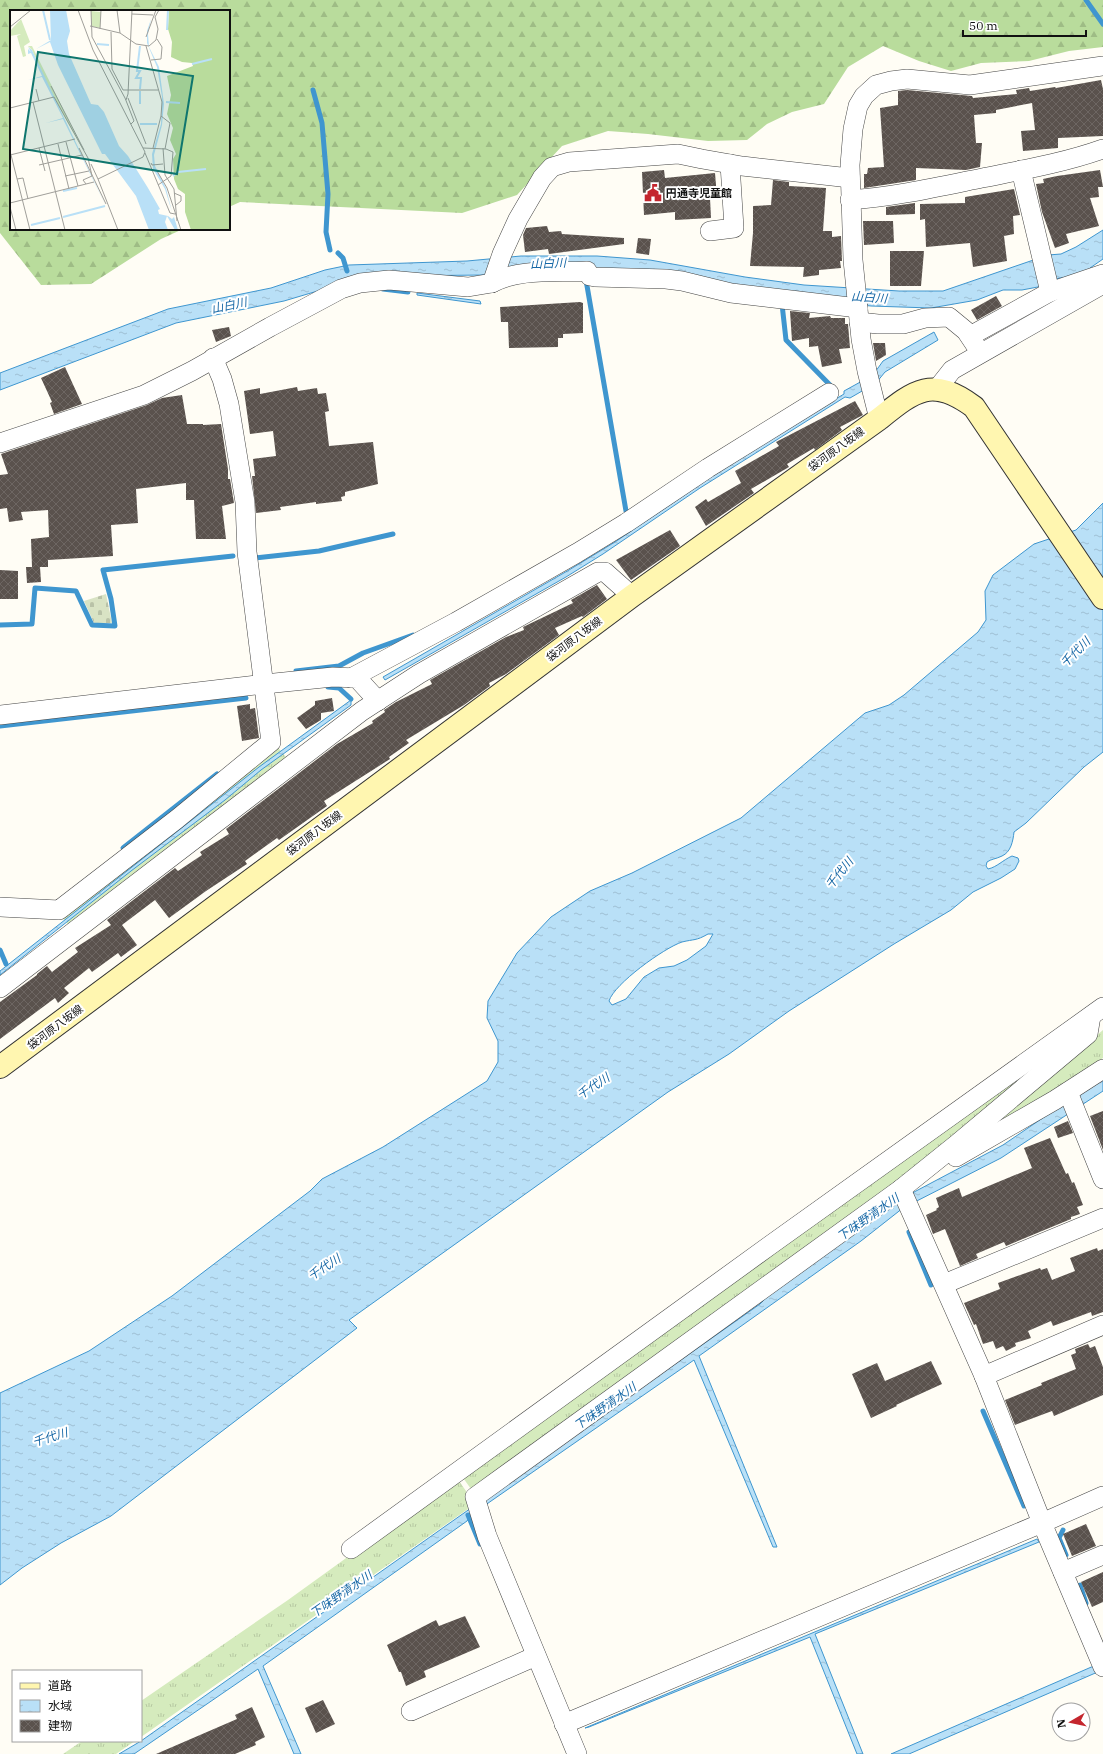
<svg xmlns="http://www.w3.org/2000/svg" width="1103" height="1754" font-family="'IBM Plex Serif','Noto Sans JP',serif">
<defs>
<pattern id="grass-tufts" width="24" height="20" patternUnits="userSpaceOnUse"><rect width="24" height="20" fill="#d5ebbd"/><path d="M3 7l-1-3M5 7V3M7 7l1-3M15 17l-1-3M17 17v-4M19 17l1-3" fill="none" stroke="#b6c8a1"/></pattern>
<pattern id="forest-firs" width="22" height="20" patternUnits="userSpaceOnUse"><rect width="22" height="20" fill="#b9dc9c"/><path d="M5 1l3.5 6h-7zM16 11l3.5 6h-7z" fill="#9ebc85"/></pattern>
<pattern id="cemetery-stones" width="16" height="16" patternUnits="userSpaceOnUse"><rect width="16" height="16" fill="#d9e3c4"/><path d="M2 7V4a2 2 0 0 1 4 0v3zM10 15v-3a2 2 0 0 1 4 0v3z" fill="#b9c2a7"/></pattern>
<pattern id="water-ripples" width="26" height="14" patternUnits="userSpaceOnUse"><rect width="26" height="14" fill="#b9e0f7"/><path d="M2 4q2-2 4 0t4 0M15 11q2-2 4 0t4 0" fill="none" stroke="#9ebfd3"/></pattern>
<pattern id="building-cross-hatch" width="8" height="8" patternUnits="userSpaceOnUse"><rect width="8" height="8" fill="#5a524d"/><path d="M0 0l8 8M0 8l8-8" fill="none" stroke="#6d6662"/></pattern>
</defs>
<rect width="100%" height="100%" fill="#fffdf5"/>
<g fill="url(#grass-tufts)">
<polygon points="275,744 286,757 71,928 59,914"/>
<polygon points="1103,1030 1103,1058 1030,1107 964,1147"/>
<polygon points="1053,1051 970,1128 471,1489 461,1475"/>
<polygon points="457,1478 466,1491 468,1509 141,1737 141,1701 288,1600"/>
<polygon points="82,1741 135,1741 116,1754 63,1754"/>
</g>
<polygon fill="url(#forest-firs)" points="0,0 1103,0 1103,47 1069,51 1029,61 981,63 951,71 919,61 883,46 848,67 824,104 792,112 767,124 747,140 708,141 648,134 608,131 562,146 517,195 462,213 240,202 229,207 229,11 11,11 11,229 183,229 161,239 91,284 41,285 0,233"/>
<polygon fill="url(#cemetery-stones)" points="106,594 112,623 94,623 84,601"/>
<g fill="url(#water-ripples)" stroke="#3f96cf" fill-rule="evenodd">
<polygon points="1103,230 1103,259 1090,268 1091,274 1053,279 1043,286 1022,290 1003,290 977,300 931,308 871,306 793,298 705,284 485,275 388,276 331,287 284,301 176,323 0,390 0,373 168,309 271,288 325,270 349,265 467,261 521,256 597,256 650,260 745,277 804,285 899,291 943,291 1048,255 1061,254 1076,247"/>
<polygon points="417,293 480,301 481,304 417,295"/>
<polygon points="934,332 938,340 885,372 876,383 850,398 845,397 700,488 603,554 566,577 385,680 383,677 569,570 615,542 720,471 829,403 844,394 844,391 873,375 883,361"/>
<path d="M1103,503V752L1084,767L1026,823L1014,832C1013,841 1011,852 1002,856C996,859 991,859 987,862L986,866L988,869C997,867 1003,860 1012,856L1018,858L1019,861L1015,869L1001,878L973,892L951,910L894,944L789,1011L729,1054L668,1092L349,1320L357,1328L111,1516L61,1543L22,1568L0,1585V1393L89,1351L172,1296L310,1191L322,1179L383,1147L487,1081L498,1062V1041L487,1018L488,1001L517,953L551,917L590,891L632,873L741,818L865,713L889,705L904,695L978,632L986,620L985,591L993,575L1034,544L1076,530ZM708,934H713L706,946L687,960L674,966L659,968L644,977L626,999L612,1005L609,1001C614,984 664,948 682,942C694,939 696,941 708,934Z"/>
<polygon points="351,700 351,705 261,770 225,800 131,871 0,975 0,971 259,767"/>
<polygon points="1103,1077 1103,1091 1001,1158 903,1208 861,1241 699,1356 777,1547 773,1547 694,1360 471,1515 467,1521 263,1666 301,1754 294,1754 258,1669 134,1754 119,1754 141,1741 760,1304 767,1297 899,1200 1003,1145"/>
<polygon points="1037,1539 1039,1542 815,1634 863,1754 857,1754 810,1637 589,1727 585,1728"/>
<polygon points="1096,1665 1100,1671 909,1754 891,1754"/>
</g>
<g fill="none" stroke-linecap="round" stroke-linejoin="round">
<g stroke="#3f96cf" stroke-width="5">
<polyline points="1086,0 1103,24"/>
<polyline points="313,90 322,123 328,194 326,232 330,250"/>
<polyline points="338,253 343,258 347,271"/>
<polyline points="586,280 626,511"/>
<polyline points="383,289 408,292"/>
<polyline points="782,304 786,340 830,385"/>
<polyline points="255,558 319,551 393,534"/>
<polyline points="0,625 32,624 35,588 76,591 92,625 115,626 111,599 103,570 233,556"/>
<polyline points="296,671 339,666 363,653 413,635"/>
<polyline points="328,687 339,688 351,699"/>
<polyline points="0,726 246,698"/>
<polyline points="123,848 217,774"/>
<polyline points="0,950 6,964"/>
<polyline points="909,1232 931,1285"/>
<polyline points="983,1411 1024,1506"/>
<polyline points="468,1515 480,1544"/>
<polyline points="1063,1530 1059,1538 1066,1555"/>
<polyline points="1080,1585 1086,1603"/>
</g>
</g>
<g fill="url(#building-cross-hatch)">
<polygon points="1101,80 1103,89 1103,136 1058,138 1058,148 1023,151 1021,131 1035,130 1032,103 996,110 996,113 974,115 976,143 982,143 980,167 966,170 916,168 916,180 864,188 864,174 867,174 868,168 884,167 880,108 898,105 898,91 907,90 972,96 973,98 1017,94 1016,90 1029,88 1030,91 1055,87 1056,88"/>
<polygon points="664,170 665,178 715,173 717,197 710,198 711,218 675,220 675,212 644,215 642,172"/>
<polygon points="1100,170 1103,187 1098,187 1099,197 1090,198 1099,226 1066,234 1069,243 1055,248 1042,212 1036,184 1044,183 1043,179 1057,176"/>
<polygon points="773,180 789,182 789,186 826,188 823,231 832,231 832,237 841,236 842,261 840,261 841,268 819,270 819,275 803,277 804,267 750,266 753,233 753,206 771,205"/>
<polygon points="1014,189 1020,215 1013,216 1014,234 1004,236 1007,261 973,267 970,243 926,247 925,219 920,220 920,204 965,203 965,197"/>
<polygon points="915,203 915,214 886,215 886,207"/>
<polygon points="863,221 893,221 894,243 864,245"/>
<polygon points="547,226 549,232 561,231 562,234 624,238 624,244 549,254 548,249 525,252 523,235 526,228"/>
<polygon points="638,238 651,239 649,255 636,253"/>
<polygon points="890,251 924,251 921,286 890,286"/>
<polygon points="996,296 1002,306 977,320 971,310"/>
<polygon points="580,302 583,303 583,333 563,334 563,338 558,338 558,347 509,348 508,322 501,322 500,307"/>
<polygon points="790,311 810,313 809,318 830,316 831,318 845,318 845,324 848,324 850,348 839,349 842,363 822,367 818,346 809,347 809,338 792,341"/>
<polygon points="229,327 231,336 216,342 212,330"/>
<polygon points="873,343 885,343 886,355 876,361"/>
<polygon points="65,367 82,404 54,414 50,403 52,402 41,378"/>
<polygon points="297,387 298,391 317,388 318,394 326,393 329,411 325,412 329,446 373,442 378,484 345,492 345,496 341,497 342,501 316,504 316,502 280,507 281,510 256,513 252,476 255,476 253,459 276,456 273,431 250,434 244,391 260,388 260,394"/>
<polygon points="182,395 187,424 203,424 203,425 221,424 228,469 228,479 230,479 234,503 222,506 226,539 196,539 194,500 186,500 186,483 136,489 138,523 111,525 113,556 48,560 48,567 40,567 41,582 27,583 26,567 32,567 31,539 49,537 48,510 21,512 23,520 9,522 7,508 0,509 0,475 8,474 1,454 147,405 162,398"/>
<polygon points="855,401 863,415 840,427 842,430 815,450 814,448 787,464 789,467 751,489 754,493 706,526 695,507 706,499 708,502 741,483 735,471 779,446 776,442"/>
<polygon points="670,530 680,546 631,580 616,560"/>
<polygon points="0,570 18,571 18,599 0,599"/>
<polygon points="597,585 607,599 583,617 582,616 555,628 559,635 506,674 489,683 490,686 464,705 406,740 409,743 389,757 390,759 324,801 327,806 279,840 277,838 245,861 247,864 206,891 169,918 155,900 122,925 137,945 121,957 118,953 92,972 89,968 64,988 69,993 58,1003 55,998 0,1039 0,1002 37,975 37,974 47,966 52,972 78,952 75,948 111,925 107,920 175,868 178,871 202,855 200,852 229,834 226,829 337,744 373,723 372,721 385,712 384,710 396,702 432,684 430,680 506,637 524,630 523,627 573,603 571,600"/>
<polygon points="332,698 334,711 321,713 321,720 306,729 297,718 315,705 315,701"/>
<polygon points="250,704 250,709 255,708 259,738 242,741 237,706"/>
<polygon points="1103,1111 1103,1150 1090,1116"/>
<polygon points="1068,1121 1073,1133 1058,1138 1054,1127"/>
<polygon points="1050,1138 1066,1174 1068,1173 1072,1183 1074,1182 1083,1205 1077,1207 1080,1214 1071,1217 1071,1219 1006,1246 1004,1242 976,1254 978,1258 960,1266 945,1229 933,1234 926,1215 937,1210 936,1209 939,1207 936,1198 959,1188 962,1197 1032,1168 1024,1148"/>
<polygon points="1097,1248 1098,1251 1103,1249 1103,1312 1092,1316 1091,1312 1053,1326 1051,1321 1028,1331 1031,1338 1015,1343 1016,1346 1006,1351 1003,1346 996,1349 993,1341 983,1344 976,1324 974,1325 964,1303 1000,1289 998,1283 1040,1268 1041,1270 1047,1268 1052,1280 1075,1271 1070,1258"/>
<polygon points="1088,1344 1090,1348 1095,1346 1103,1367 1103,1395 1054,1416 1052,1411 1015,1425 1005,1400 1042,1385 1041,1383 1076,1369 1071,1355 1076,1353 1075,1349"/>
<polygon points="931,1361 942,1384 896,1405 897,1406 871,1418 852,1374 877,1363 885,1381"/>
<polygon points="1086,1524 1096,1546 1072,1556 1063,1534"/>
<polygon points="1103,1572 1103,1602 1092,1607 1081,1582"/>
<polygon points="465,1616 480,1647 424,1671 426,1677 406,1686 401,1672 399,1672 387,1645 436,1620 439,1626"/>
<polygon points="323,1700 335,1724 316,1733 305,1708"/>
<polygon points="252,1707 265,1737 255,1742 256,1745 235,1754 156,1754 237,1719 235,1715"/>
</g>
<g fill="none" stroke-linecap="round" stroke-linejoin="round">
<g stroke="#444" stroke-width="20">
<g id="minor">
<path d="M850,200C894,197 938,187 982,178C1022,170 1064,163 1103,149"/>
<polyline points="710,231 734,228 730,164"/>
<path d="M492,283C520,268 556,273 587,271L590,276L595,277L666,279L682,281L731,293L858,308"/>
<polyline points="1050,292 1103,274"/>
<polyline points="859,322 878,324 903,324 925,318 949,317 966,331 976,346"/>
<polyline points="970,336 1050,292 1021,170"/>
<polyline points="937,389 952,370 1103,284"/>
<polyline points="879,419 867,371 861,339 853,260 850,165 853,129 858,106 864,96 876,85 891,81 907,79 970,85 1103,66"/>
<polyline points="0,443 144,395 192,371 270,327 341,289 360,283 389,280 468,287 492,283 502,254 518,219 542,178 552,167 569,162 678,154 702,159 742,166 850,178"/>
<polyline points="351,678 456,622 577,553 626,523 708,468 829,393"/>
<polyline points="0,715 265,684 333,677 357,678 378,701"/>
<polyline points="0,907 59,910 177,819 271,742 247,552 245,502 229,404 222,379 213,358"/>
<polyline points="0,988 362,711 419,674 598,572 605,572 632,596"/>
<polyline points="1068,1092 1103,1179"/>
<polyline points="956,1157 1055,1100 1103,1069"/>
<polyline points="901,1189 984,1376 1042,1523 1103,1667"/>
<polyline points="944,1284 1103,1218"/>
<polyline points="984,1376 1103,1325"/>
<polyline points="351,1549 769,1246 1103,1007"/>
<polyline points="1063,1572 1103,1555"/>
<polyline points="411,1711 536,1656"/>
<polyline points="564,1724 1042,1523 1103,1496"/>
<polyline points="577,1754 487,1536 475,1497 901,1189 957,1144 1088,1034 1091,1016"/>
</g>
</g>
<g stroke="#333" stroke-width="24">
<path id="secondary" d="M0,1067L632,596L879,419C915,390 932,376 974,407L1103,598"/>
</g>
<use href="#minor" stroke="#fff" stroke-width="19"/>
<use href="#secondary" stroke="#fff6b0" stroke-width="22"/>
</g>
<defs>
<g id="civic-bare" transform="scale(1.38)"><path d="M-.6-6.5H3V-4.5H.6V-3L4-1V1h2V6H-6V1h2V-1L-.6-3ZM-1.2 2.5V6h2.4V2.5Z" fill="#c4262e" stroke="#fff" stroke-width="2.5" paint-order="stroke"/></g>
</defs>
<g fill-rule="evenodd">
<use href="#civic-bare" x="653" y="193"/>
</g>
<g text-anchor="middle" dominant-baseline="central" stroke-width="4" stroke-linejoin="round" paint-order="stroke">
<g font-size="11" font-weight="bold" fill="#111" stroke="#fff" text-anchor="start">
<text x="666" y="193">円通寺児童館</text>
</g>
<g font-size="11" fill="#111" stroke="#fff">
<text transform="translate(836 449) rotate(-36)">袋河原八坂線</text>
<text transform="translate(574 639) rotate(-37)">袋河原八坂線</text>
<text transform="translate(314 833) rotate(-37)">袋河原八坂線</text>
<text transform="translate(55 1027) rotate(-37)">袋河原八坂線</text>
</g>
<g font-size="12" font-style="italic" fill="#1768a6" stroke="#fff">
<text transform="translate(548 263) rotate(-2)">山白川</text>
<text transform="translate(869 297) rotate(4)">山白川</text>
<text transform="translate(229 305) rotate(-12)">山白川</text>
<text transform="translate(1075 652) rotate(-45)">千代川</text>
<text transform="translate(839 873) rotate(-51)">千代川</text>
<text transform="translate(593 1086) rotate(-34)">千代川</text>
<text transform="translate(868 1217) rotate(-35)">下味野清水川</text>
<text transform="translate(324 1267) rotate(-34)">千代川</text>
<text transform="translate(605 1406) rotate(-35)">下味野清水川</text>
<text transform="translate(50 1437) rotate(-17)">千代川</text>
<text transform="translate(341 1594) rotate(-35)">下味野清水川</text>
</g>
</g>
<g transform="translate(10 10)">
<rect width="220" height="220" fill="#fffdf5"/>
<path d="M11,9L20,32L14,36L16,46L13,47L7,26L11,24L0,26V21ZM18,36H22L77,147L42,85L22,40Z" fill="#d5ebbd"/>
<path d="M159,0H220V220H181L175,202V184L168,179L164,169L163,149L166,144L160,130L163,118L157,104L161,85L157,66L183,56L182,53L172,52L161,47L162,32L158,19Z" fill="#b9dc9c"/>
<path d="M81,1L91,2L90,18L81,16Z" fill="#d5ebbd"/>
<path d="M40,0H56L60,21L57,31L59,44L81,94L88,95L94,102L109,136L118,146L138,178L150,199L148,200L149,204L158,206L162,209L164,207L168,220H165L157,206L155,212L158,220H139L126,186L95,144H92L48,55L40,32L26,39L41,30ZM141,9L138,24L139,37L149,57L154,94L152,115L144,145L145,156L156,178L162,202L155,179L143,159L142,144L151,114L152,87L147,57L137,33V21ZM18,37L22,40L96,196L53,109L36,113L53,108L32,67L18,70L32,66L21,43L18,44V39L21,42Z" fill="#b9e0f7"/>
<path fill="none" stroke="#b9e0f7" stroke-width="2" d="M33,0L40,30M157,20L158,0M87,34L99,35M130,36L127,61H130L126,68H131L130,79M182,54L202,49M130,81V94M156,92L170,93M130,114H147M163,166L168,162L196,159M53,181L67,178M53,207L95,196M21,215L50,208"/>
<path fill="none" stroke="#a09f9a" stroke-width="1" d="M68,0L83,40L135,142L133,147L88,169L108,220M81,0L82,27L115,88L124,111L121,114M107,0L110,23M122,4L143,5M80,16L110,23L126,34L139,36L146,30L148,19L145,7L149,0M0,17L21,0M90,19L91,0M101,22L102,59L113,80H148M136,27L146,0M136,36L152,92L151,106L160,113L155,139M141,50L151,49L152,37L147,29M41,76L74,140M26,79L29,91M118,88L136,134M116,90L118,84L122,0M23,92L55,220M0,98L44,87L78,148L82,166L73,170L76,174M56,132L68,176M48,134L59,179M29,138L35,161M69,138L96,194M133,138L156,139L163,142L161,166L148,175M143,138L151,106M153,138L155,165L164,179L167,211M0,141L20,220M135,143L160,203L165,204M0,145L65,129M141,153L142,155L153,154M81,154L88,169M29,155L72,145M147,161L157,178L171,220M55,166L79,161M7,169L13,168L18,189M164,183L171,186V191L166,195M0,193L84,172M0,197L6,220"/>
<path fill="#0f766e" fill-opacity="0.15" stroke="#0f766e" stroke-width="2" d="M28,42L183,66L167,164L13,139Z"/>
<rect width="220" height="220" fill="none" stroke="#111" stroke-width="2"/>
</g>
<rect x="12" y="1670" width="130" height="72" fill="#ffffff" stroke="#a0a0a0"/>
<rect x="20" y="1683" width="20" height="6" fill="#fff6b0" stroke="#a0a0a0"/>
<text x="48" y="1690" font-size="12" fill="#111111">道路</text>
<rect x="20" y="1700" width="20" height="12" fill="url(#water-ripples)" stroke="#a0a0a0"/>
<text x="48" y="1710" font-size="12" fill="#111111">水域</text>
<rect x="20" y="1720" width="20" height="12" fill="url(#building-cross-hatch)" stroke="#a0a0a0"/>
<text x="48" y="1730" font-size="12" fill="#111111">建物</text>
<g transform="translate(1071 1722) rotate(261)"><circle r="19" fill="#ffffff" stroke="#a0a0a0"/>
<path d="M0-3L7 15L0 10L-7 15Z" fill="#c4262e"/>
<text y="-6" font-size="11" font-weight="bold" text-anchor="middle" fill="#111111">N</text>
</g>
<path d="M963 30v6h123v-6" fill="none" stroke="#111111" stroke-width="2"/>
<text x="969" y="30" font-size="12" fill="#111111" stroke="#ffffff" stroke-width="3" paint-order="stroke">50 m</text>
</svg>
